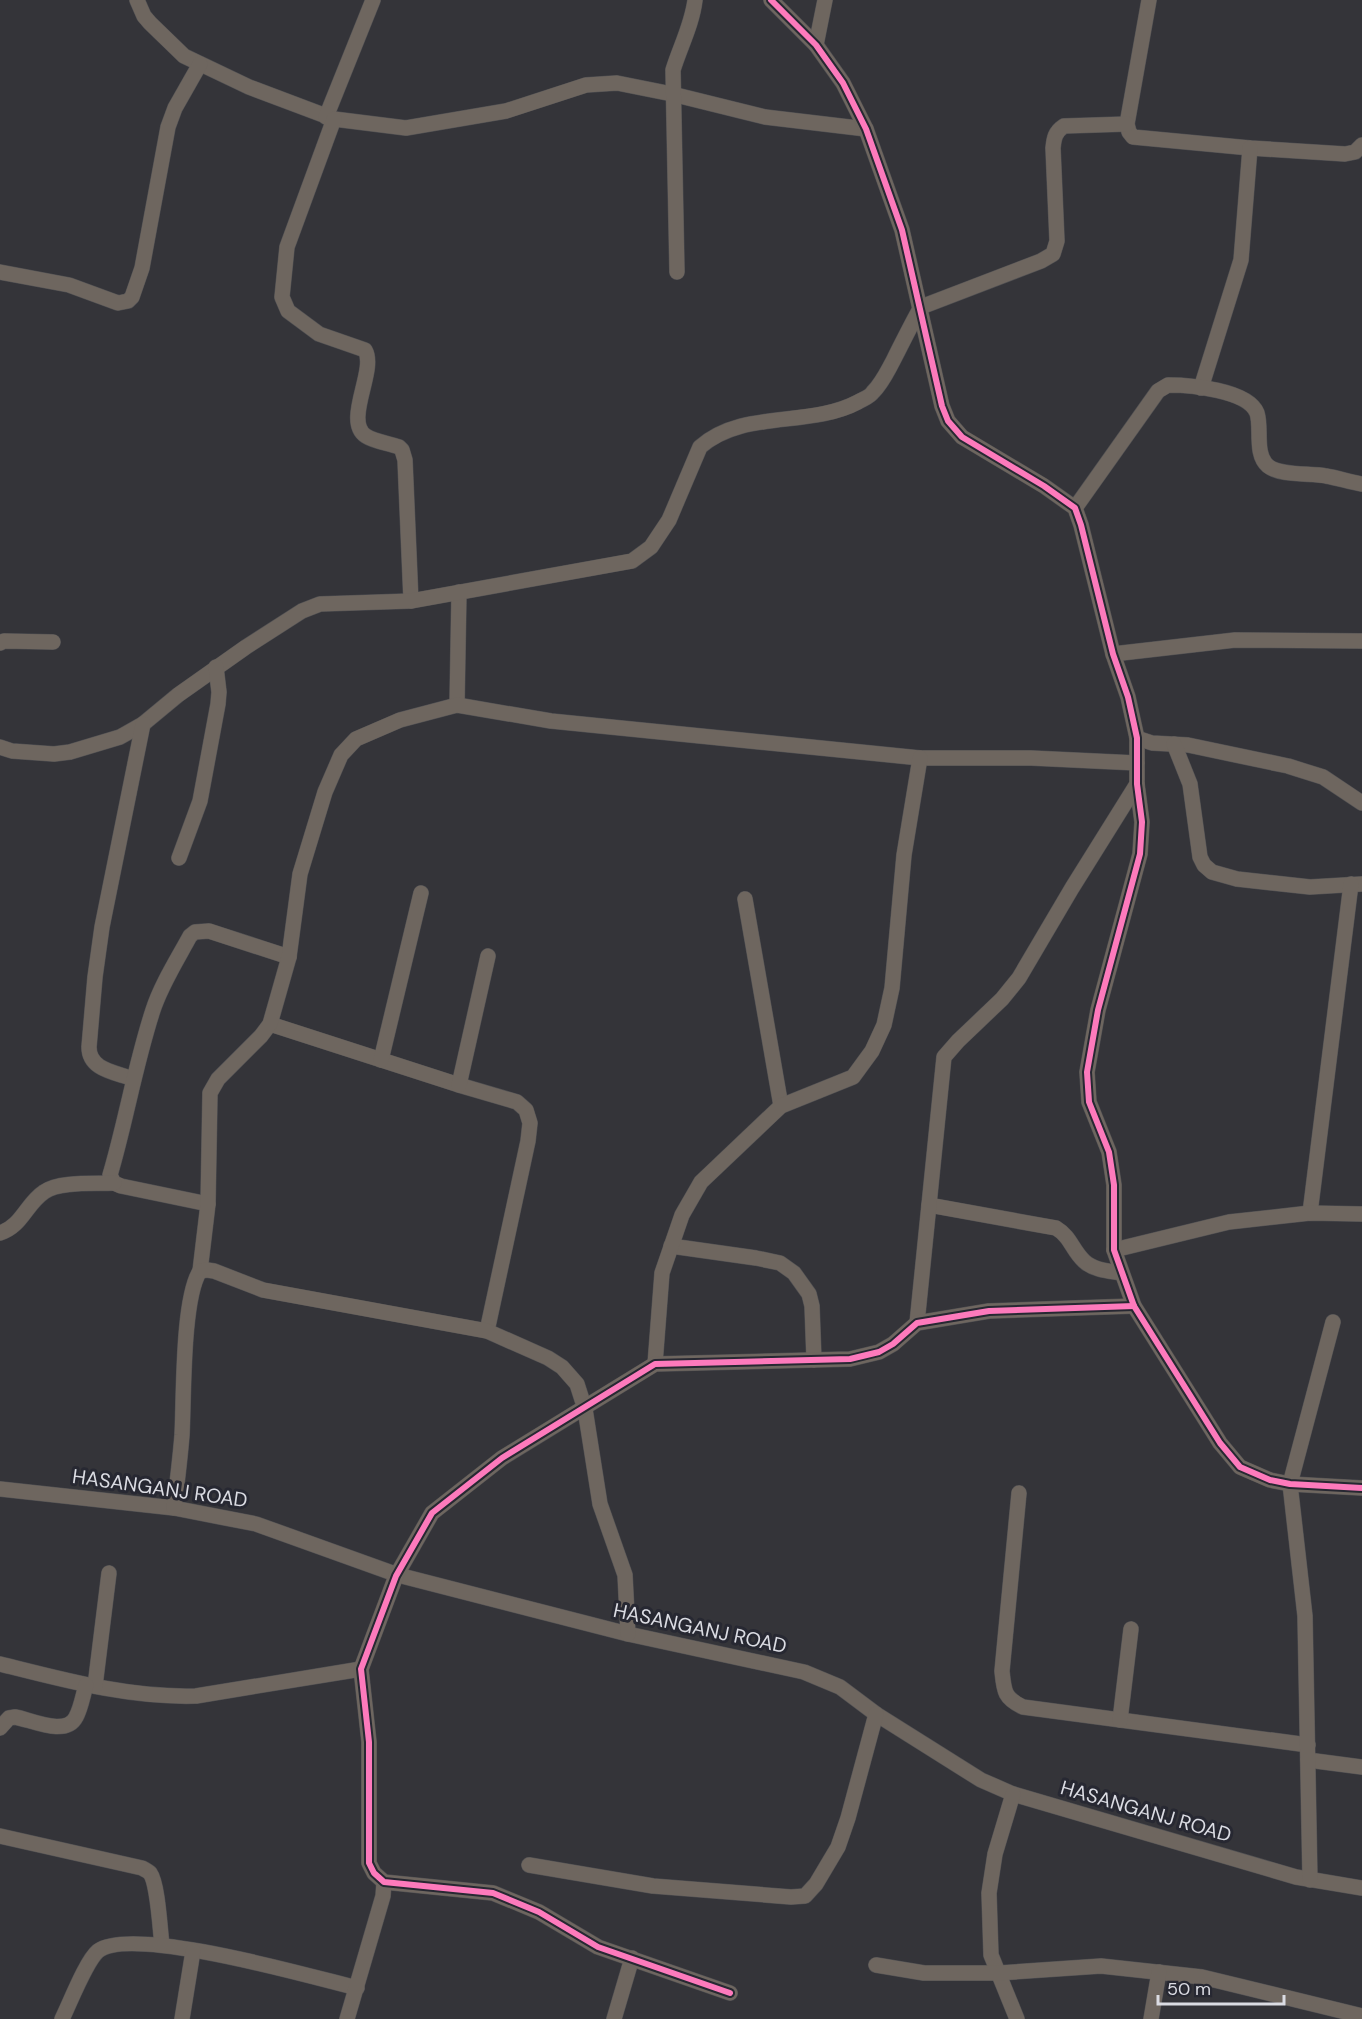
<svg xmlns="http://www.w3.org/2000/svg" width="1362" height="2019" font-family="'DM Sans',sans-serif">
<rect width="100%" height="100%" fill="#343439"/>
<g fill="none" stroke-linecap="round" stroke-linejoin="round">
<g stroke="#505053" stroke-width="16">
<g id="minor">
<polyline points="137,0 144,16 150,23 184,56 249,87 334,119 406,128 506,111 586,85 617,83 672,94 765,117 866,129"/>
<polyline points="771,0 816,45 843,83 866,129 902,230 942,406 948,421 962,437 1044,486 1075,508 1081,525 1113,654 1128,697 1137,738 1137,784 1142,822 1140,854 1098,1010 1087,1072 1089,1102 1109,1152 1114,1185 1114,1250 1134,1306 1220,1443 1240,1467 1270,1480 1290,1484 1362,1488"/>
<polyline points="1149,0 1127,124 1129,132 1133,137 1250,148 1345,154 1355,152 1362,145"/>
<polyline points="816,45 825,0"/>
<polyline points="326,117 373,0"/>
<path d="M334,119L287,247L282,297L288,311L319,334L365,350C377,370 343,421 366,436C375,442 389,443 399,447L402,450L405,460L411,601"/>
<polyline points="0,272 69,285 118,303 128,301 132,297 142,268 168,127 175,108 200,64"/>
<path d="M677,272L673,70C680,47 692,25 695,0"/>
<polyline points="1201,388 1241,260 1250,148"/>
<path d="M1075,508L1158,391L1168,385C1190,385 1248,390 1257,413C1262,428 1254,454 1268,466C1280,476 1311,473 1326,476C1338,478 1350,482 1362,484"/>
<polyline points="0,643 4,641 53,642"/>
<polyline points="1113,654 1235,640 1362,641"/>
<polyline points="457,705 459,592"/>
<polyline points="1137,738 1152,743 1188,745 1288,766 1323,777 1362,803"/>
<polyline points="1174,744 1190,784 1200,857 1204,865 1212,872 1237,879 1310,887 1362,884"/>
<path d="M0,747L12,751L54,754L70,752L120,737L143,724L178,695L246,647L302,611L320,604L411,601L632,561L651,547L669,520L700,447C743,409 809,428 858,402C863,399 870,397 873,392C882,383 887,372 893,361C902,343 911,325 921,307L1041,261L1053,254L1057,241L1053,148C1054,138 1055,132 1064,126L1127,124"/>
<polyline points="179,858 200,801 218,704 219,692 216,667"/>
<polyline points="745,899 781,1106"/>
<polyline points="270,1024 459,1085 517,1102 526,1110 530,1123 528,1141 487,1331"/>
<polyline points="381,1060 421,893"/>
<path d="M133,1079C115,1072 89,1070 89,1047L95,977L102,927L143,724"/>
<polyline points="459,1085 488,956"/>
<path d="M208,1204L121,1186L114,1183L110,1175C126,1121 135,1065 153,1010C161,985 177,960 190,936L195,932L209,931L289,957"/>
<path d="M929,1205L1056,1228C1071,1237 1072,1250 1084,1261C1093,1270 1109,1271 1121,1273"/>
<polyline points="1310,1213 1351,884"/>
<path d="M0,1233C22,1226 26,1204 44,1192C59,1181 95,1184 114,1183"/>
<polyline points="671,1246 756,1258 780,1263 794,1273 809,1294 812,1306 814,1360"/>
<polyline points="1114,1250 1229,1222 1310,1213 1362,1214"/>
<polyline points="200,1271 208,1204 210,1093 218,1079 261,1036 270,1024 289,957 300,874 325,792 341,755 356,739 400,720 457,705 551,721 920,758 1031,758 1137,763"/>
<polyline points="917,1323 944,1057 958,1041 1002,999 1019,978 1072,888 1137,784"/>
<polyline points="655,1364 662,1273 682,1215 701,1182 781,1106 853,1077 872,1051 884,1025 892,988 904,855 920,758"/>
<polyline points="0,1489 174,1508 256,1524 398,1575 628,1634 804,1672 840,1687 876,1714 981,1780 1013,1794 1296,1877 1362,1888"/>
<path d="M1019,1493L1002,1671C1004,1691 1004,1698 1023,1707L1308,1745"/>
<path d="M174,1508C177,1484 180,1460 182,1435C184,1399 182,1298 200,1271L207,1270L214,1271L263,1290L487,1331L548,1358L562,1367L577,1384L585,1409L600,1504L625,1575L628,1634"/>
<path d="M0,1664C64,1680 129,1698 196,1696L361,1669"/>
<polyline points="95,1686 109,1573"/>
<polyline points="1120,1720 1131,1629"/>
<path d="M0,1728L9,1718L15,1717C32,1720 66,1737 76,1717C81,1708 83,1695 86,1685"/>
<polyline points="1308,1760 1362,1767"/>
<polyline points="1013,1794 995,1854 989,1893 991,1955 1017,2019"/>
<path d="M0,1836L142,1868C144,1869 148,1871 150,1873C158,1884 160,1930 162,1945"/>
<polyline points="529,1865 653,1886 791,1897 805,1896 816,1884 838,1847 848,1818 876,1714"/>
<polyline points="1310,1880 1305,1616 1290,1484 1333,1322"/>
<polyline points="876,1965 924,1973 999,1973 1101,1966 1202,1977 1362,2016"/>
<polyline points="730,1993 598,1947 539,1912 493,1893 384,1882 374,1873 369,1863 369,1742 361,1669 396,1576 432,1513 502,1458 655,1364 850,1359 879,1352 893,1344 917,1323 989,1311 1134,1306"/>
<path d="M62,2019C70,2003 86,1961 98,1951C132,1925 312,1977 357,1988"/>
<polyline points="182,2019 193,1951"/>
<polyline points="347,2019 383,1896 384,1882"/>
<polyline points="614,2019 632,1958"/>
<polyline points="1151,2019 1159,1972"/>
</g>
</g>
<use href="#minor" stroke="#6e665f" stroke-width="15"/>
<g stroke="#272832" stroke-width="10">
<g id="cycleway">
<polyline points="771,0 816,45 843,83 866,129 902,230 942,406 948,421 962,437 1044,486 1075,508 1081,525 1113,654 1128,697 1137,738 1137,784 1142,822 1140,854 1098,1010 1087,1072 1089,1102 1109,1152 1114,1185 1114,1250 1134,1306 1220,1443 1240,1467 1270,1480 1290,1484 1362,1488"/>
<polyline points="730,1993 598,1947 539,1912 493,1893 384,1882 374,1873 369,1863 369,1742 361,1669 396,1576 432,1513 502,1458 655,1364 850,1359 879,1352 893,1344 917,1323 989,1311 1134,1306"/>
</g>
</g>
<use href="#cycleway" stroke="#fd7abc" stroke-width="6"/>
</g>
<g text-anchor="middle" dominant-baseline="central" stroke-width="6" stroke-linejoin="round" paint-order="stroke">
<g font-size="20" fill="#dbdce3" stroke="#272832">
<text transform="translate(160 1488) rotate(8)">HASANGANJ ROAD</text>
<text transform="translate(700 1628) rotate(12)">HASANGANJ ROAD</text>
<text transform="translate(1146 1811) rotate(16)">HASANGANJ ROAD</text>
</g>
</g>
<path d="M1158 1995v9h126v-9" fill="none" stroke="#dbdce3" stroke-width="3"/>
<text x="1167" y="1995" font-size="18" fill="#dbdce3" stroke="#272832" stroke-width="4.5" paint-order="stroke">50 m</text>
</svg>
